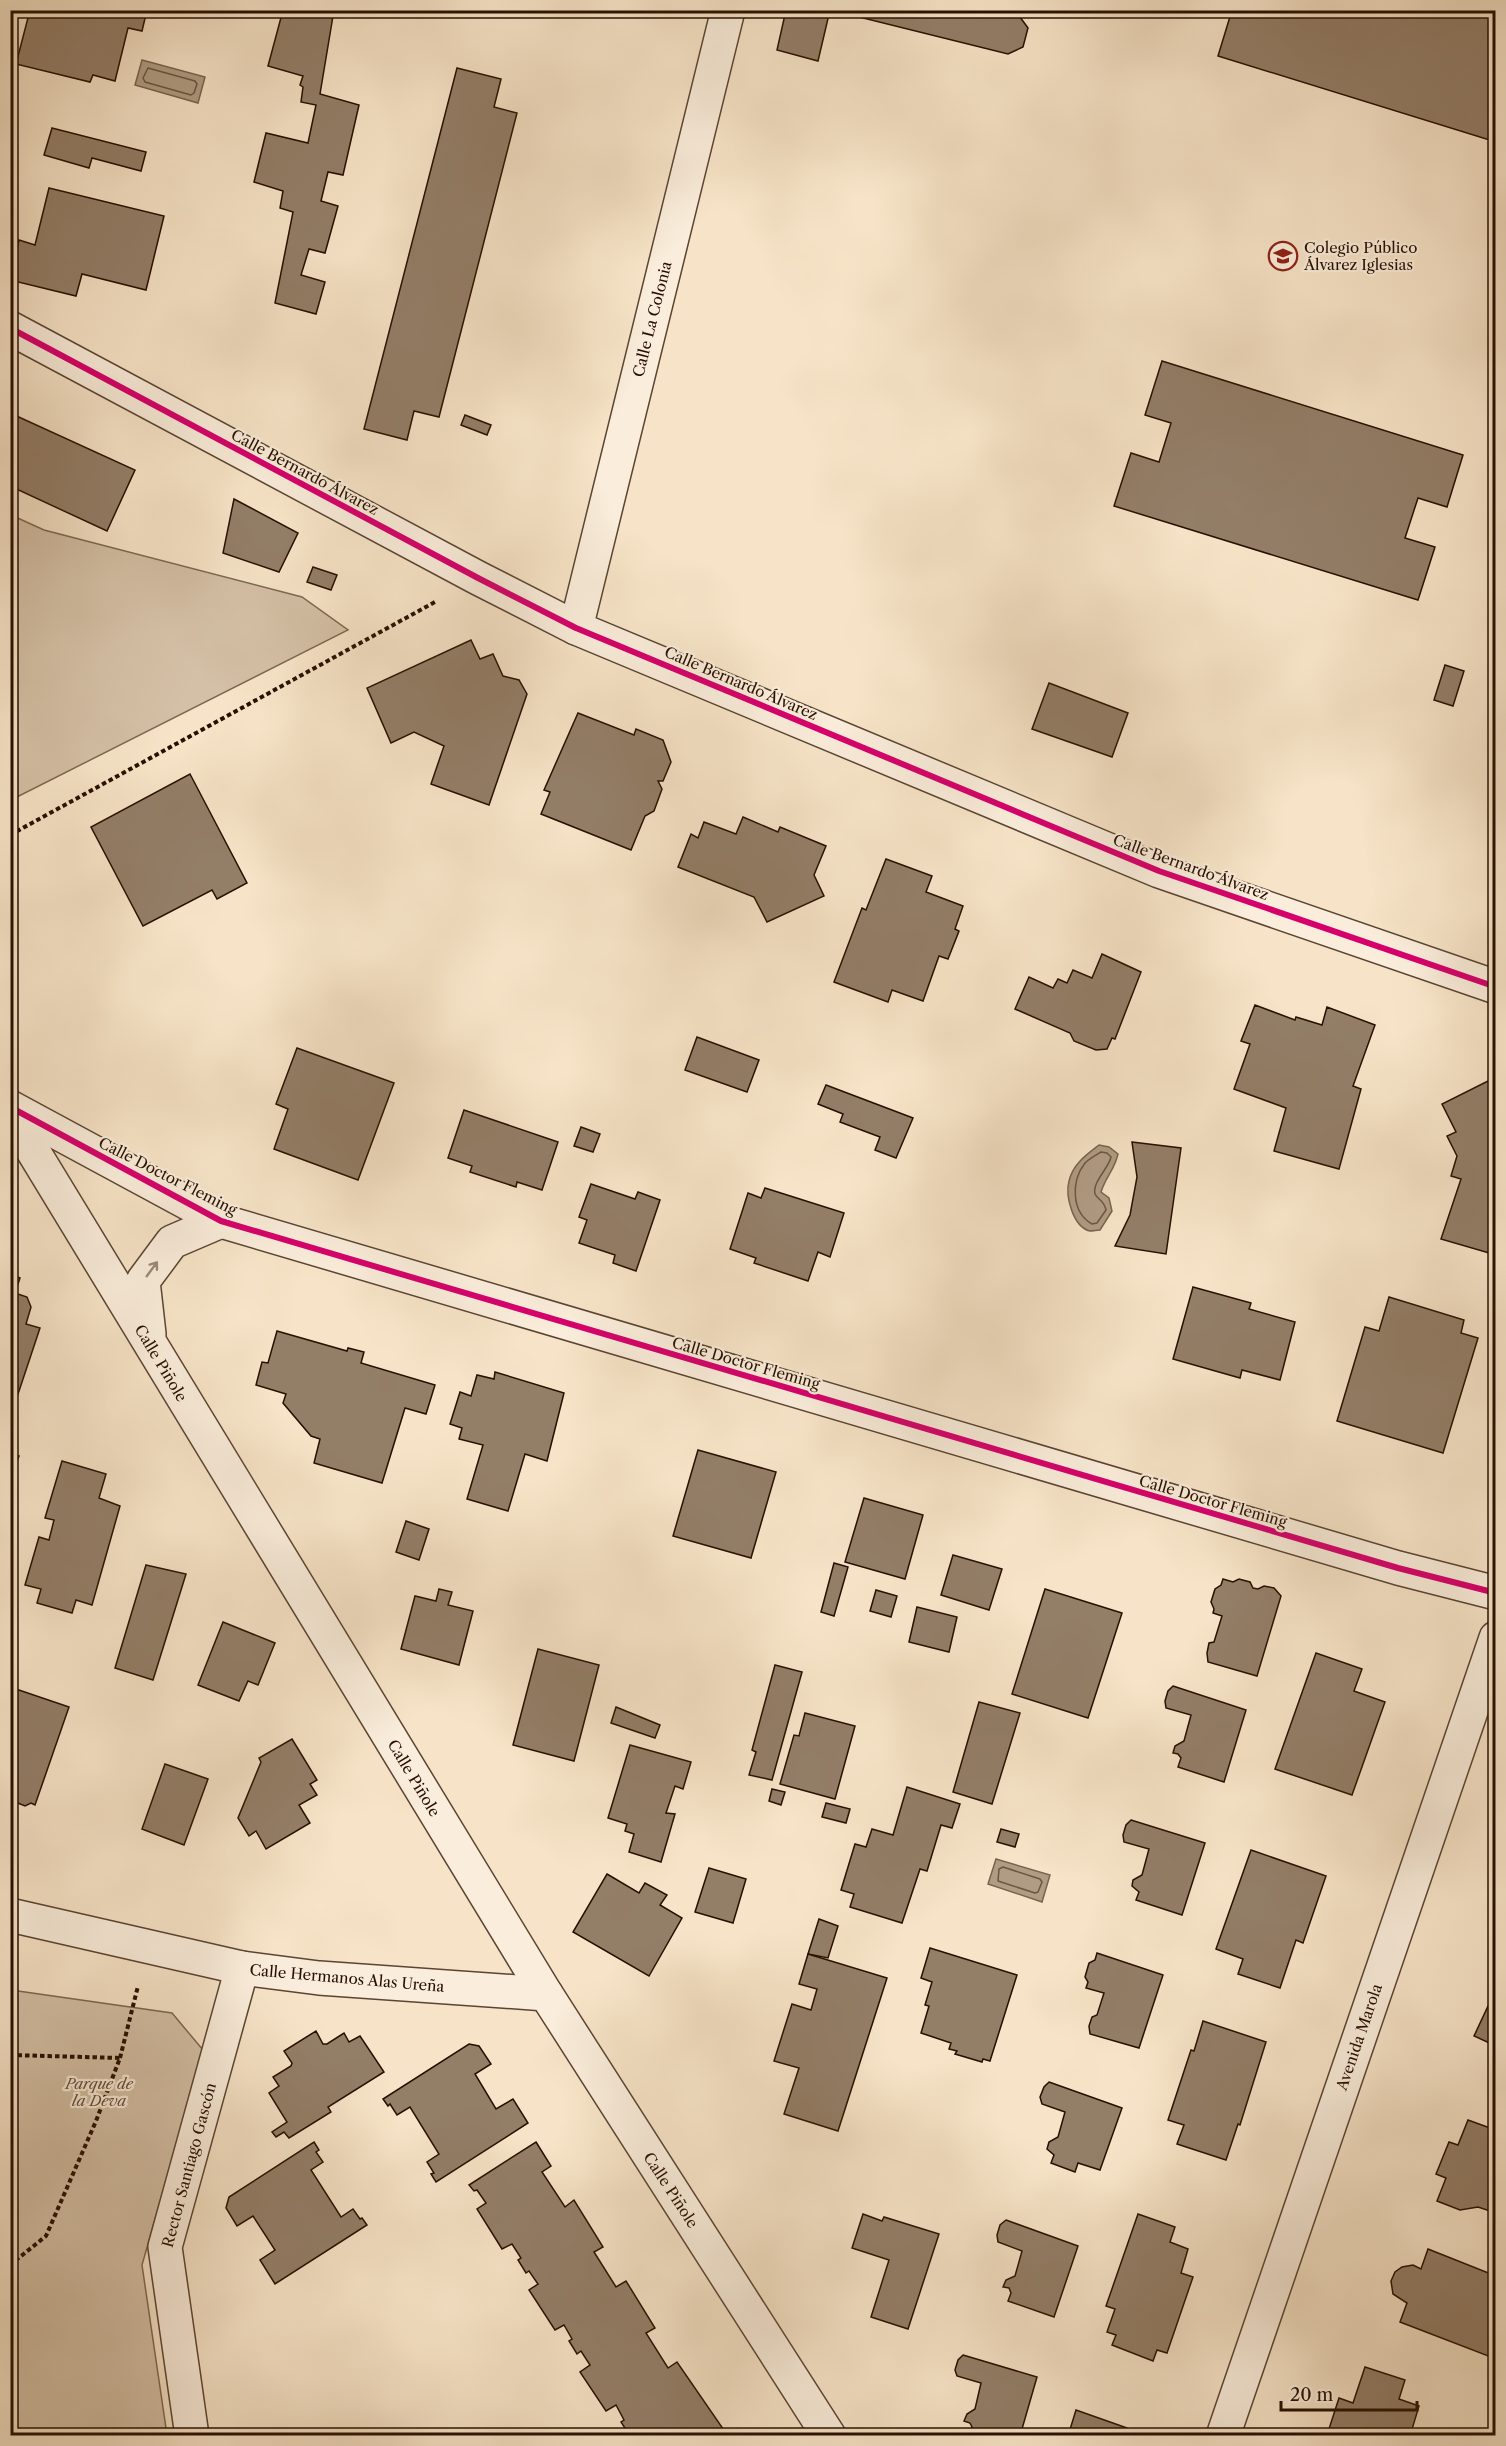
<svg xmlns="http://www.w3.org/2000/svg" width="1506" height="2446" font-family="'Libre Caslon Text',serif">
<rect width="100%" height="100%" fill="#f7e4c8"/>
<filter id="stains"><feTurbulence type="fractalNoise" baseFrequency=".00333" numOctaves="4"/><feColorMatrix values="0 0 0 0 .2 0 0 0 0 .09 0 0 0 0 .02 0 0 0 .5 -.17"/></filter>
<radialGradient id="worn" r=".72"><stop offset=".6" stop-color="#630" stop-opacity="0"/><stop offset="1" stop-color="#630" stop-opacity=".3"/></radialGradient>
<g fill="#d4c0a6" stroke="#7e6853" stroke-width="1.5">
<polygon points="11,515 44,530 302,597 348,630 11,800"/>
<polygon points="11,1990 172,2013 203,2050 142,2265 167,2435 11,2436"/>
</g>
<g fill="#b09c84" stroke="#79644f" stroke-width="1.5">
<polygon points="142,60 205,77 198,103 135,85"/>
<path d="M1099,1145L1109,1147L1118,1154C1114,1171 1106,1176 1101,1192L1109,1198L1112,1211L1100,1230C1097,1230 1093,1231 1090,1231C1073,1227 1065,1196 1069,1181C1073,1164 1086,1155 1099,1145Z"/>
<polygon points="996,1859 1050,1875 1042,1902 988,1884"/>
</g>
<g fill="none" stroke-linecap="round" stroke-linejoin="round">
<g stroke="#6c5642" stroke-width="1.5">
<polygon points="148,68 195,81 197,84 194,93 191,95 145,82 143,78"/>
<path d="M1101,1152L1107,1153L1111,1157C1109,1168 1092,1182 1095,1194C1098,1200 1104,1200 1106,1210L1097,1223L1092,1224C1071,1212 1071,1181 1085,1163C1089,1159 1096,1155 1101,1152Z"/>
<polygon points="1003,1867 1040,1879 1042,1882 1038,1892 1035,1893 998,1881 999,1869"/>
</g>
</g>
<g fill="#937e68" stroke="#270f00" stroke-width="1.5">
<polygon points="30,10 147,10 142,31 128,28 115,81 93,75 90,82 16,64"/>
<polygon points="283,10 334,10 320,94 359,105 343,175 328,172 321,201 338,206 325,253 309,249 301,275 325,282 316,314 275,303 293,212 280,208 283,191 254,182 266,133 308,143 316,105 301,102 303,87 300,85 303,76 268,66"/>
<polygon points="490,10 516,10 514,17"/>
<polygon points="786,10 830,10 818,61 777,50"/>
<polygon points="831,10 1008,10 1017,13 1028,28 1023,47 1008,54"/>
<polygon points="1232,10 1496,10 1496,142 1218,56"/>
<polygon points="457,68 501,79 494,107 517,113 439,417 414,411 407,440 364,429"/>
<polygon points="52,128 146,152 141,171 92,158 89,168 44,155"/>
<polygon points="49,188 164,216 146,290 82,274 76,296 10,280 19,240 35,245"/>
<polygon points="1162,361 1463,455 1447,507 1418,498 1405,538 1435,547 1418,600 1114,506 1131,453 1159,462 1171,423 1145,415"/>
<polygon points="10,413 135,470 107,531 10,486"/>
<polygon points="465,415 491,425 487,435 461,425"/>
<polygon points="234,499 298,533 279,572 223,553"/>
<polygon points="313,567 337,575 331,590 307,582"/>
<polygon points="471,640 480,659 493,654 503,676 519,680 527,694 489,805 431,784 444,746 414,732 391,743 367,688"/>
<polygon points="1445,665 1464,671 1453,706 1434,700"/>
<polygon points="1049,683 1128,713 1112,757 1032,729"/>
<polygon points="578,713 634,735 636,729 663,740 671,762 663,781 658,781 662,789 654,811 645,816 631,850 541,814 550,792 544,790"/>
<polygon points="190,774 247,883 217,899 212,890 143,926 91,827"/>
<polygon points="743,817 778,832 780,827 826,846 814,875 824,896 767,922 754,897 678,867 691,834 698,838 704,822 736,834"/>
<polygon points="886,859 932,876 926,892 963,906 955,929 959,931 948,959 939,956 923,1001 892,990 888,1002 834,982 862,908 866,910"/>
<polygon points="1102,954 1141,972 1115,1039 1112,1038 1107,1049 1096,1050 1074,1041 1070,1033 1015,1009 1029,977 1053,988 1058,979 1067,983 1073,970 1092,978"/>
<polygon points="1255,1005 1295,1020 1296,1017 1322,1025 1327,1007 1375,1025 1353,1086 1361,1089 1339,1169 1274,1151 1286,1108 1234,1089 1250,1044 1241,1041"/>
<polygon points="697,1037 759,1060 747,1092 685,1070"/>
<polygon points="297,1048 394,1083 358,1180 274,1149 288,1109 276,1104"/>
<polygon points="1496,1077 1496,1255 1441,1239 1461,1179 1451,1176 1457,1156 1447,1136 1456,1132 1442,1104"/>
<polygon points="826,1085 913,1118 896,1158 875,1150 880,1137 840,1122 843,1114 818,1104"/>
<polygon points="464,1110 558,1142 542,1190 517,1182 516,1187 470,1172 472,1166 448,1158"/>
<polygon points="581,1127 600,1134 593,1152 574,1146"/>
<polygon points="1132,1142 1181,1148 1166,1254 1115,1246 1130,1215 1137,1177"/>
<polygon points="591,1184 635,1199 638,1192 660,1200 636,1271 613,1263 615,1255 579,1243 587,1220 579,1217"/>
<polygon points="765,1188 844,1213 830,1257 818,1252 808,1281 754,1263 756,1258 730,1249 748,1193 761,1198"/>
<polygon points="10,1274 20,1278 15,1293 27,1297 31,1307 26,1324 40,1328 17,1397 10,1395"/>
<polygon points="1193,1287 1251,1303 1249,1309 1295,1322 1280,1380 1242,1370 1240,1378 1173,1359"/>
<polygon points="1389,1297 1464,1320 1461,1333 1478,1338 1443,1453 1337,1421 1365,1327 1379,1331"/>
<polygon points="277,1331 347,1351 348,1348 364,1352 361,1363 435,1385 426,1414 405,1408 382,1483 314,1463 320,1439 311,1436 283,1403 286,1394 256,1385 262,1362 268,1363"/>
<polygon points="495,1372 564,1393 547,1461 525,1454 508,1511 467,1499 483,1445 459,1439 462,1428 450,1424 460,1392 471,1396 477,1375 494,1379"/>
<polygon points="698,1450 776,1472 751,1558 673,1536"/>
<polygon points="10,1453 19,1456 10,1480"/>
<polygon points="62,1461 106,1474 99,1498 120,1506 92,1605 76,1600 72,1613 37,1603 41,1589 25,1585 39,1537 49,1540 54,1520 45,1518"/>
<polygon points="864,1498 923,1515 905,1579 845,1562"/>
<polygon points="406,1521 429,1529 419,1560 396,1552"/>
<polygon points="953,1555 1002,1569 989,1610 941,1595"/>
<polygon points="834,1563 848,1567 834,1616 821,1612"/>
<polygon points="146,1565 186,1574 153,1680 115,1668"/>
<polygon points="1223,1579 1233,1582 1239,1579 1250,1582 1253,1588 1258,1589 1264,1586 1274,1588 1281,1596 1257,1676 1208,1662 1207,1653 1209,1643 1214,1642 1222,1616 1213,1613 1214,1609 1211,1602 1215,1589 1221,1585"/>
<polygon points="439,1589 452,1592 448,1605 473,1611 459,1665 401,1649 415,1596 436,1601"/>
<polygon points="1045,1589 1122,1613 1088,1718 1012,1694"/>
<polygon points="876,1590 897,1596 891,1617 870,1611"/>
<polygon points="917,1607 957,1617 949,1652 909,1642"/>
<polygon points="223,1622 275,1643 258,1685 248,1681 239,1701 198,1685"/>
<polygon points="538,1649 599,1665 574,1761 513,1745"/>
<polygon points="1316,1653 1362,1669 1354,1691 1385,1702 1352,1795 1275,1769"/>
<polygon points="775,1665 802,1672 772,1780 749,1775 756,1752 752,1750"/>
<polygon points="1173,1686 1246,1710 1224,1782 1178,1767 1181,1758 1178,1754 1173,1753 1175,1746 1184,1741 1191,1715 1166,1708 1165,1701 1168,1691"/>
<polygon points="10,1687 69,1707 35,1805 31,1803 25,1806 13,1801 10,1798"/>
<polygon points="979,1702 1020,1713 992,1804 953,1792"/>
<polygon points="616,1707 660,1725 655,1738 611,1723"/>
<polygon points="805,1713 855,1726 835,1799 780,1784 794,1735 799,1736"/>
<polygon points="292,1739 317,1780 310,1784 317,1795 299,1805 310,1823 266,1849 256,1831 249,1836 238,1818 261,1762 259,1758"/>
<polygon points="630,1745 691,1762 683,1789 675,1786 666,1813 675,1814 661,1862 629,1852 634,1834 625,1831 627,1824 608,1818"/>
<polygon points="165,1764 208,1779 184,1845 142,1829"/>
<polygon points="907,1787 960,1804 952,1828 941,1825 927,1871 920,1869 902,1923 850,1907 854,1894 841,1890 855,1844 866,1847 872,1829 893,1835"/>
<polygon points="772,1789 785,1792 781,1805 769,1801"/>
<polygon points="826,1803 850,1809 846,1823 822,1817"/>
<polygon points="1131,1820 1205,1843 1182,1915 1136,1900 1139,1892 1132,1886 1133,1880 1142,1875 1149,1849 1124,1842 1123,1835 1126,1825"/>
<polygon points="1001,1829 1019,1834 1015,1847 997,1842"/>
<polygon points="1251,1850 1326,1876 1303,1943 1296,1940 1280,1988 1238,1974 1243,1959 1216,1949"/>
<polygon points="709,1868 746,1879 733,1923 695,1912"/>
<polygon points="607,1874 639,1893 645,1883 667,1895 660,1905 682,1918 649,1976 573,1932"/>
<polygon points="819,1919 838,1926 828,1958 808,1954"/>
<polygon points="930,1948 1017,1975 990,2061 983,2059 982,2062 955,2054 957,2051 949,2049 951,2043 921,2033 929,2006 925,2005 932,1982 921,1978"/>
<polygon points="1097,1953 1163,1975 1139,2048 1090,2034 1089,2026 1092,2017 1097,2015 1104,1993 1086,1988 1088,1982 1085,1977 1089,1963 1095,1960"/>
<polygon points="808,1954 887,1978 838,2131 784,2114 799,2068 774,2061 792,2004 811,2010 817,1989 799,1984"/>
<polygon points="1496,1989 1496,2046 1474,2036"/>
<polygon points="1203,2021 1266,2042 1240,2125 1238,2124 1226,2160 1177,2144 1184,2125 1168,2120 1191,2050 1194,2051"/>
<polygon points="316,2031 323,2044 327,2044 344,2033 349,2042 360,2036 384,2072 328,2107 331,2112 289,2138 284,2132 276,2137 272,2132 287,2122 269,2093 279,2086 273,2077 291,2066 292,2063 284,2051"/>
<polygon points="469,2044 479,2046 491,2064 475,2074 496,2109 513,2099 528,2123 436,2182 431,2174 434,2173 427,2162 439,2154 410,2107 397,2115 390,2104 388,2106 383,2099"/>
<polygon points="1049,2082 1122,2108 1100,2170 1078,2163 1075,2172 1051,2163 1054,2155 1047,2149 1049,2142 1058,2137 1065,2112 1042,2104 1040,2097 1044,2087"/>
<polygon points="1493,2118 1496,2119 1496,2213 1478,2207 1460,2210 1437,2201 1446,2178 1436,2174 1449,2142 1458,2145 1468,2120 1490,2128"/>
<polygon points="314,2142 319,2150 316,2152 323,2162 311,2170 341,2217 353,2209 360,2219 362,2218 367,2225 275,2284 260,2260 275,2250 253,2216 237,2226 226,2208 229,2197"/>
<polygon points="536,2142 551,2166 542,2172 565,2207 574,2200 603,2247 594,2252 616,2287 626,2281 655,2328 646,2333 668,2368 677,2362 728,2436 630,2436 621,2422 624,2420 616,2405 606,2411 580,2372 590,2365 581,2351 577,2354 569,2341 572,2339 564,2325 555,2330 529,2290 538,2284 529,2271 526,2273 518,2260 521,2258 512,2244 502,2249 477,2209 486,2203 477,2190 474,2191 469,2185"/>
<polygon points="863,2214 882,2221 884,2217 939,2234 908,2329 871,2317 889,2260 852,2248"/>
<polygon points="1138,2214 1175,2227 1170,2242 1188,2249 1181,2273 1193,2277 1167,2353 1157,2350 1153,2361 1112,2345 1116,2335 1107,2332 1115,2309 1106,2306"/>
<polygon points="1006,2220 1078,2246 1054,2317 1008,2301 1011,2293 1009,2288 1003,2287 1006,2280 1015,2276 1022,2251 998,2242 997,2235 1000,2225"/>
<polygon points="1428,2249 1496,2276 1496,2359 1400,2322 1407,2303 1393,2294 1391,2281 1395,2272 1402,2267 1413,2265 1421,2269"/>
<polygon points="963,2355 1037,2377 1020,2436 969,2435 972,2427 970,2423 964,2421 967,2414 975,2409 981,2383 957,2376 955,2370 958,2360"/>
<polygon points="1365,2367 1405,2380 1399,2399 1419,2406 1410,2436 1340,2436 1328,2432 1339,2398 1353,2403"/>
<polygon points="1076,2410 1127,2428 1124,2436 1068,2436"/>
</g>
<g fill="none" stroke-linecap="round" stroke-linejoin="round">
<g stroke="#5b4432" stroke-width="36">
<g id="minor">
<polyline points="10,328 478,578 576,628 1159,871 1496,987"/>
<polyline points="576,628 728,10"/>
<polyline points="10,1107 221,1221 1398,1568 1496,1593"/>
<polyline points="10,1113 546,1994 829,2436"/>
<polyline points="149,1334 143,1281 172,1242 221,1221"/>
<polyline points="10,1915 242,1968 319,1978 546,1994"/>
<polyline points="192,2436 165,2247 242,1968"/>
<polyline points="1223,2436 1496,1638"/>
</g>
</g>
<g stroke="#270f00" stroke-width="4" stroke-dasharray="4.5 3" stroke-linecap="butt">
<polyline points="10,835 435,602"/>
<polyline points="10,2055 120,2058 96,2121 46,2236 10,2265"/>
<polyline points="120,2058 138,1986"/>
</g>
<use href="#minor" stroke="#faeddb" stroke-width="33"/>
<g stroke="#faeddb" stroke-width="10">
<g id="cycleway">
<polyline points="10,328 478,578 576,628 1159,871 1496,987"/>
<polyline points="10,1107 221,1221 1398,1568 1496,1593"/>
</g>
</g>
<use href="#cycleway" stroke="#d6006c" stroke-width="6"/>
</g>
<defs><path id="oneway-shaft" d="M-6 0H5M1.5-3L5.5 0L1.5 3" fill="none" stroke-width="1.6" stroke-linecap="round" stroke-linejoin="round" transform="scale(1.5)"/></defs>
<use stroke="#9b8978" href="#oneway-shaft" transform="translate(152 1269) rotate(-54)"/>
<defs>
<g id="school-ring" transform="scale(1.5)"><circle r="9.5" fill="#faeddb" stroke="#8f2418" stroke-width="1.5"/><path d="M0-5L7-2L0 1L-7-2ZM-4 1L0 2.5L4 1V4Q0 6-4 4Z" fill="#8f2418"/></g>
</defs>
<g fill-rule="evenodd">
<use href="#school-ring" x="1283" y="256"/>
</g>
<g text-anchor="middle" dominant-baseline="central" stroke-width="4.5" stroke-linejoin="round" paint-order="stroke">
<g font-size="15" fill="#270f00" stroke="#faeddb" text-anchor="start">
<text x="1304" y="247">Colegio Público<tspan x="1304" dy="17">Álvarez Iglesias</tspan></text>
</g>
<g font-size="15" fill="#270f00" stroke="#faeddb">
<text transform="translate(652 319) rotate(-76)">Calle La Colonia</text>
<text transform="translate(305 472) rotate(28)">Calle Bernardo Álvarez</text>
<text transform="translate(741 683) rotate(23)">Calle Bernardo Álvarez</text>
<text transform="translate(1191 867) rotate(20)">Calle Bernardo Álvarez</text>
<text transform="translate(168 1176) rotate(27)">Calle Doctor Fleming</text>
<text transform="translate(161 1363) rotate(59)">Calle Piñole</text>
<text transform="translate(746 1363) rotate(16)">Calle Doctor Fleming</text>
<text transform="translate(1213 1501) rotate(16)">Calle Doctor Fleming</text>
<text transform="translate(414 1778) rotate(59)">Calle Piñole</text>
<text transform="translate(347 1978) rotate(5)">Calle Hermanos Alas Ureña</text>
<text transform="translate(1359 2037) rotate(-71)">Avenida Marola</text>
<text transform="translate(189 2165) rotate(-75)">Rector Santiago Gascón</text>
<text transform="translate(671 2190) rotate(57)">Calle Piñole</text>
</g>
<g font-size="15" font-style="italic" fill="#644d3a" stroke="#faeddb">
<text x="99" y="2083">Parque de<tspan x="99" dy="17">la Deva</tspan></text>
</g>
</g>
<rect width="1506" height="2446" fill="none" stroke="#f7e4c8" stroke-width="36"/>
<rect x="12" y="12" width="1482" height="2422" fill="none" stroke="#270f00" stroke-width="3"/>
<rect x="18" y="18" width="1470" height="2410" fill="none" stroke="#270f00" stroke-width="1.5"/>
<path d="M1281 2401v9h136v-9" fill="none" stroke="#270f00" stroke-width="3"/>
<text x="1290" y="2401" font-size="18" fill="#270f00" stroke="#faeddb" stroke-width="4.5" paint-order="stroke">20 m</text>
<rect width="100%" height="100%" filter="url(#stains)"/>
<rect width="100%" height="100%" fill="url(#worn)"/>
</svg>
